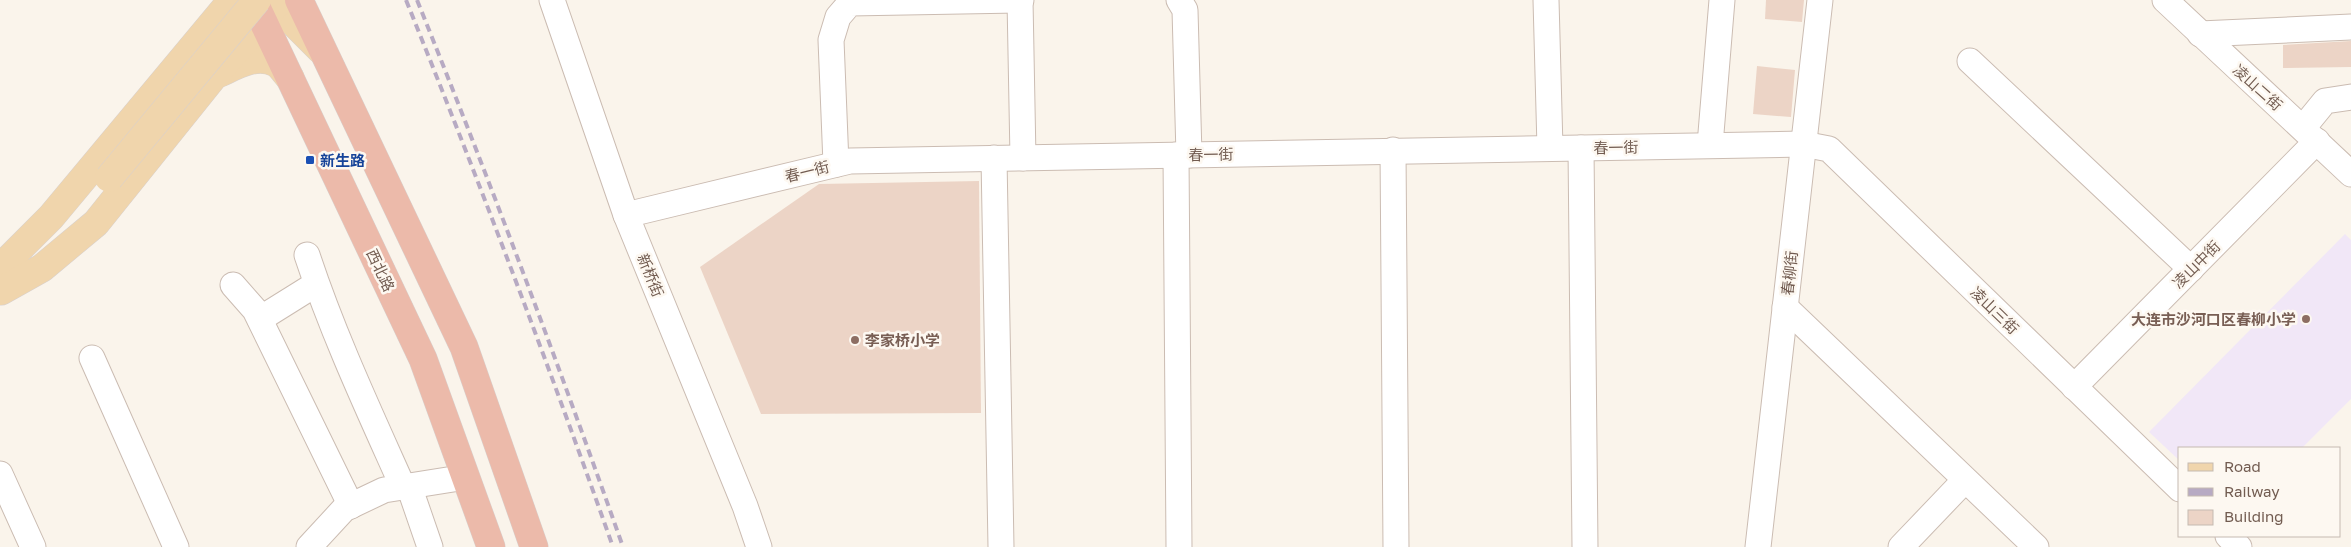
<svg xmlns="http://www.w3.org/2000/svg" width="2351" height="547" font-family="'Golos Text','Noto Sans SC',sans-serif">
<rect width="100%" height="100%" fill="#faf4eb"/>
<polygon fill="#f1e7f7" points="2345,234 2351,240 2351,399 2302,448 2180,448 2180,461 2149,432"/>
<g fill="#ecd4c6">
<polygon points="1766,0 1804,0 1802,22 1765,19"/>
<polygon points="2351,41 2351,67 2283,68 2283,45"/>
<polygon points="1757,66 1795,70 1791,117 1753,114"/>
<polygon points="979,181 981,413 761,414 700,267 819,184"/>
</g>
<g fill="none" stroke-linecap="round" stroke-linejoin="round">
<g stroke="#cbbcb2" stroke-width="27">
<g id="minor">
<polyline points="552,0 626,215 745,506 759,547"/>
<polyline points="1020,0 1023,158"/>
<polyline points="1179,0 1185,10 1189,155"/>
<polyline points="1546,0 1550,148"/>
<polyline points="2165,0 2351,174"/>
<polyline points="2200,34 2351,27"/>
<polyline points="1970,61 2191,269"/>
<polyline points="2303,128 2325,101 2351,97"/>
<polyline points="1710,145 1722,0"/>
<polyline points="1581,148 1585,547"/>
<polyline points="1393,150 1396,547"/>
<polyline points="1176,155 1179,547"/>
<polyline points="994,158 1001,547"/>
<polyline points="836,164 831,40 838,17 850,3 1021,0"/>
<polyline points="626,215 850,161 1803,144 1829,149 2180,489"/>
<path d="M307,255C333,334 369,411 403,487"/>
<polyline points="233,285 255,310 351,506"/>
<polyline points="1785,307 2036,547"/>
<polyline points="260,319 316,284"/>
<polyline points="92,358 176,547"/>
<polyline points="2074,387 2317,141"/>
<polyline points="0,474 33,547"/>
<polyline points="409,486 430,547"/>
<polyline points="2228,536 2239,547"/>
<polyline points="309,547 344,509 384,490 466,477"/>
<polyline points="1758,547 1820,0"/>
<polyline points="1901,547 1965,480"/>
</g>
</g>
<g stroke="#d8d1ce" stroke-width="29">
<g id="major">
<polyline points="267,0 276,5 321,50"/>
<path d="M220,73C237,65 257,53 276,63C281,66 286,74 290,78"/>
<polyline points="0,268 51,217 232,0"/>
<polyline points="1,291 42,268 96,223 214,76 280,0"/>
</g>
</g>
<g stroke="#d8d1ce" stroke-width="29">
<g id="highway">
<polyline points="253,0 423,359 491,547"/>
<polyline points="299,0 464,347 534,547"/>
</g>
</g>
<use href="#minor" stroke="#fff" stroke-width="25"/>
<use href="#major" stroke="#f0d5ac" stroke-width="28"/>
<use href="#highway" stroke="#ecbaaa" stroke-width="28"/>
<g stroke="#b7aac3" stroke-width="4" stroke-dasharray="8 5" stroke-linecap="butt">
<path d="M406,0C479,181 548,363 613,547"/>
<path d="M417,0C490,181 558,363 623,547"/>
</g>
<g stroke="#d8d1ce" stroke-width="29" stroke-linecap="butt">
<polyline id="major-bridge" points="109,178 257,0"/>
</g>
<use href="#major-bridge" stroke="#f0d5ac" stroke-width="28"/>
</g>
<rect fill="#1a4fb4" stroke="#fdf8f1" stroke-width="2" x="305" y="155" width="10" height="10" rx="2.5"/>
<g fill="#8d6e63" stroke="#fdf8f1" stroke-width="2">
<circle cx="2306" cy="319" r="5"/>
<circle cx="855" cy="340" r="5"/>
</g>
<g text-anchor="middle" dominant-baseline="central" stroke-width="5" stroke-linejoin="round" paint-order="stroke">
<g font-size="15" fill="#725c51" stroke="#fdf8f1">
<text transform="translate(2258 87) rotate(42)">凌山二街</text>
<text transform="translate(1616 147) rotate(-1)">春一街</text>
<text transform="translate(1211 154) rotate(-1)">春一街</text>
<text transform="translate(807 171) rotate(-14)">春一街</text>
<text transform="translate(2196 264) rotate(-45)">凌山中街</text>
<text transform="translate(381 270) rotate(65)">西北路</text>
<text transform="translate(1789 273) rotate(-84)">春柳街</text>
<text transform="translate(651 275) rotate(68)">新桥街</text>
<text transform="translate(1995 310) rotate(44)">凌山三街</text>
</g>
<g font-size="15" font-weight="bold" fill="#164399" stroke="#fdf8f1" text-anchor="start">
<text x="320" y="160">新生路</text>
</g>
<g font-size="15" font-weight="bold" fill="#785e54" stroke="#fdf8f1" text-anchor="end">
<text x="2296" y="319">大连市沙河口区春柳小学</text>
<text x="865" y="340" text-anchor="start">李家桥小学</text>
</g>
</g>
<rect x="2178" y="447" width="162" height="90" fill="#fdf8f1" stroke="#c5bab1"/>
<rect x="2188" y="463" width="25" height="8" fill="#f0d5ac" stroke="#c5bab1"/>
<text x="2224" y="472" font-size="15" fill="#725c51">Road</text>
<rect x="2188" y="488" width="25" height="8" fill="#b7aac3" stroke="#c5bab1"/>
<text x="2224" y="497" font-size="15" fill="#725c51">Railway</text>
<rect x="2188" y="510" width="25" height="15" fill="#ecd4c6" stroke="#c5bab1"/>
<text x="2224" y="522" font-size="15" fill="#725c51">Building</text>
</svg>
